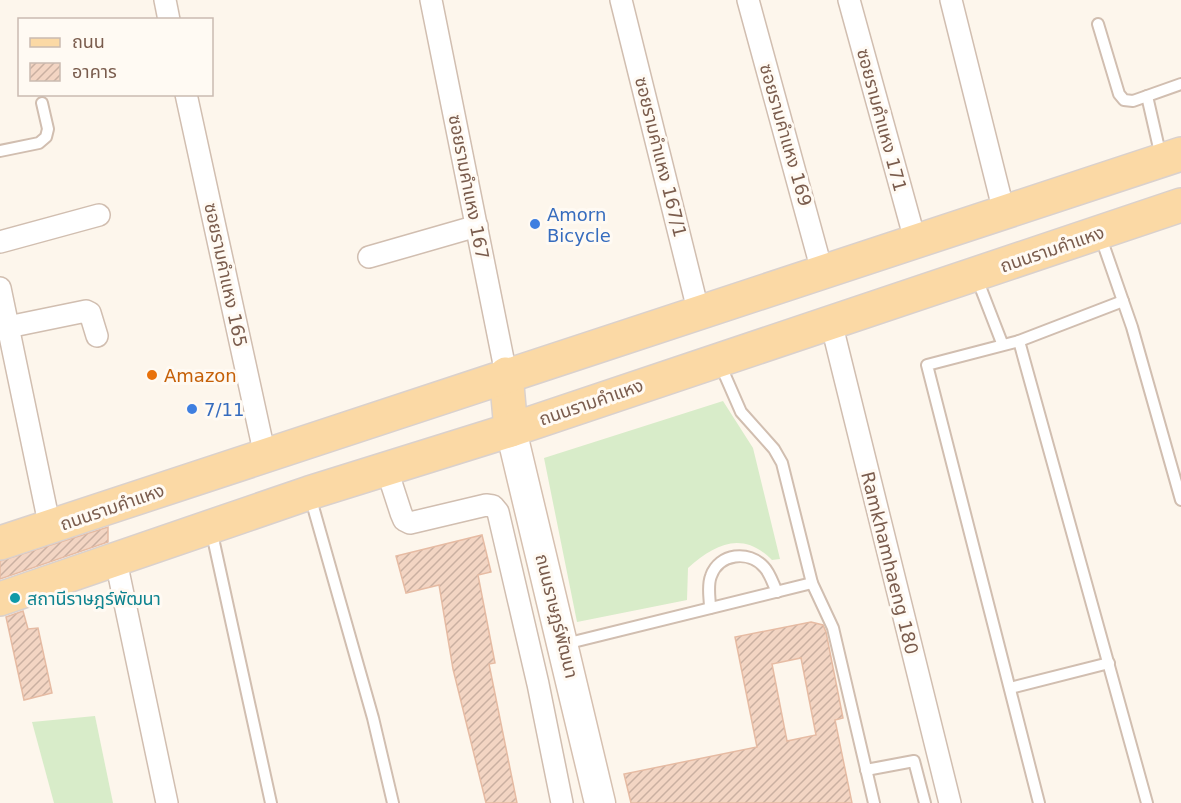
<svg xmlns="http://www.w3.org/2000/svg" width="1181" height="803" font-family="'DejaVu Sans','Noto Sans Thai',sans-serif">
<defs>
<pattern id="building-hatch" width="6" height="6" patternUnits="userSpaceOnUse" patternTransform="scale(1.5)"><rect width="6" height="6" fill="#f3d5c3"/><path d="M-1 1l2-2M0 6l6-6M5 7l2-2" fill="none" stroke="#cab0a1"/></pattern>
</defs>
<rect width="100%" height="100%" fill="#fdf6ec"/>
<g fill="#d8ecc9">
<path d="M723,401L753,448L780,559L772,560C742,530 715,544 688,568L687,600L577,622L544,458Z"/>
<polygon points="95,716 113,803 54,803 32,722"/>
</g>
<g fill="url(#building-hatch)" stroke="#e6bba3" stroke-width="1.5" fill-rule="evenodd">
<polygon points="108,527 108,542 0,579 0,561"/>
<polygon points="482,535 491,572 478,575 495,663 489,664 517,803 486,803 453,669 439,585 406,593 396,556"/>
<polygon points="23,611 28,629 38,628 52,693 24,700 6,617"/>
<path d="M811,622L823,625L826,632L843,718L835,720L852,803H631L624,774L757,747L735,637ZM801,658L816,735L787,741L772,664Z"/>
</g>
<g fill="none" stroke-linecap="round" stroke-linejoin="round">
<g stroke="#d1beb0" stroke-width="14">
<g id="lane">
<polyline points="1098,24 1119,94 1124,100 1133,101 1181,84"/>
<polyline points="1147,96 1161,157"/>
<polyline points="0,151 39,143 46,137 48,129 42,103"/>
<polyline points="1100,235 1132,327 1181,500"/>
<polyline points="976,276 1002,343"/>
<polyline points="1123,301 1019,341 1147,803"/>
<polyline points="1019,341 927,365 1039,803"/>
<polyline points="720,364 741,412 774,449 782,463 812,583 833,628 874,803"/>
<polyline points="310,496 373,718 393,803"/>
<polyline points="211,529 271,803"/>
<path d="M710,608C710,598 707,586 711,576C719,553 749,550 764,567C770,573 773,584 777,592"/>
<polyline points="565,644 812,583"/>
<polyline points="1010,688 1109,663"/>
<polyline points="866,770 914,761 925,803"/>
</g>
</g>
<g stroke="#d1beb0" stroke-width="24">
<g id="street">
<polyline points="165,0 169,20"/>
<polyline points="431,0 506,374"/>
<polyline points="621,0 699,314"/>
<polyline points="748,0 822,271"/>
<polyline points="849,0 915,240"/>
<polyline points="951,0 1004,212"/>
<polyline points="186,94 265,456"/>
<polyline points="0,242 99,215"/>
<polyline points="369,257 477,226"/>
<polyline points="0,288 50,528"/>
<polyline points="831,322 950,803"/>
<polyline points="8,327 86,311 90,313 97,336"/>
<polyline points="386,467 401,513 404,520 410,523 486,505 493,506 498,512 538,684 562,803"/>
<polyline points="116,561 167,803"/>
</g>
</g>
<g stroke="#d6c0b0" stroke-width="33">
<polyline id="secondary" points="511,430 600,803"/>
</g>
<g stroke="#dad1cd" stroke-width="36">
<g id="primary">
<polyline points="506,374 511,430"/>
<polyline points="0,543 1181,154"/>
<polyline points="0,599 309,493 511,430 1181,205"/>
</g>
</g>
<use href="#lane" stroke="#fff" stroke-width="10"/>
<use href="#street" stroke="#fff" stroke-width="21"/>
<use href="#secondary" stroke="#fff" stroke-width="30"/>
<use href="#primary" stroke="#fbd9a5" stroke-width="33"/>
</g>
<g fill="#3f7fe0" stroke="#fffaf3" stroke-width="2">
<circle cx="535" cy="224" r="6"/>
<circle cx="192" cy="409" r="6"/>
</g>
<circle fill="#e8710a" stroke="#fffaf3" stroke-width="2" cx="152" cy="375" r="6"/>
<circle fill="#0f9aa8" stroke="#fffaf3" stroke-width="2" cx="15" cy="598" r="6"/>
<g text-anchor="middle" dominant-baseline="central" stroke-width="6" stroke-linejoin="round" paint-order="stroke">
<g font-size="18" fill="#7a5c4d" stroke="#fffaf3">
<text transform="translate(882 120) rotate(75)">ซอยรามคำแหง 171</text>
<text transform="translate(786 135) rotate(74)">ซอยรามคำแหง 169</text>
<text transform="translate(661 157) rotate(76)">ซอยรามคำแหง 167/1</text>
<text transform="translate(469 187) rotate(79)">ซอยรามคำแหง 167</text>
<text transform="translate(1052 249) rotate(-19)">ถนนรามคำแหง</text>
<text transform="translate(226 275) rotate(78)">ซอยรามคำแหง 165</text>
<text transform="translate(591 402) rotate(-19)">ถนนรามคำแหง</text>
<text transform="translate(112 507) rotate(-19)">ถนนรามคำแหง</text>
<text transform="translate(890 563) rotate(76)">Ramkhamhaeng 180</text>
<text transform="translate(557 616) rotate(76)">ถนนราษฏร์พัฒนา</text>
</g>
<g font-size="18" fill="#366cbe" stroke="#fffaf3" text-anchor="start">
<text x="547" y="214">Amorn<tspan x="547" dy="21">Bicycle</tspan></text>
<text x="204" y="409">7/11</text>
</g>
<g font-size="18" fill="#c56008" stroke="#fffaf3" text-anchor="start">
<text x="164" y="375">Amazon</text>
</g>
<g font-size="18" fill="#0d838f" stroke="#fffaf3" text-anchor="start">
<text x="27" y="598">สถานีราษฎร์พัฒนา</text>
</g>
</g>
<rect x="18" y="18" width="195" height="78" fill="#fffaf3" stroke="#cabbb1" stroke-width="1.5"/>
<rect x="30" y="38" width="30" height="9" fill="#fbd9a5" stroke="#cabbb1" stroke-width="1.5"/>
<text x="72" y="48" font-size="18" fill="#7a5c4d">ถนน</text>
<rect x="30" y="63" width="30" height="18" fill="url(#building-hatch)" stroke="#cabbb1" stroke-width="1.5"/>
<text x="72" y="78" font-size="18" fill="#7a5c4d">อาคาร</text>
</svg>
